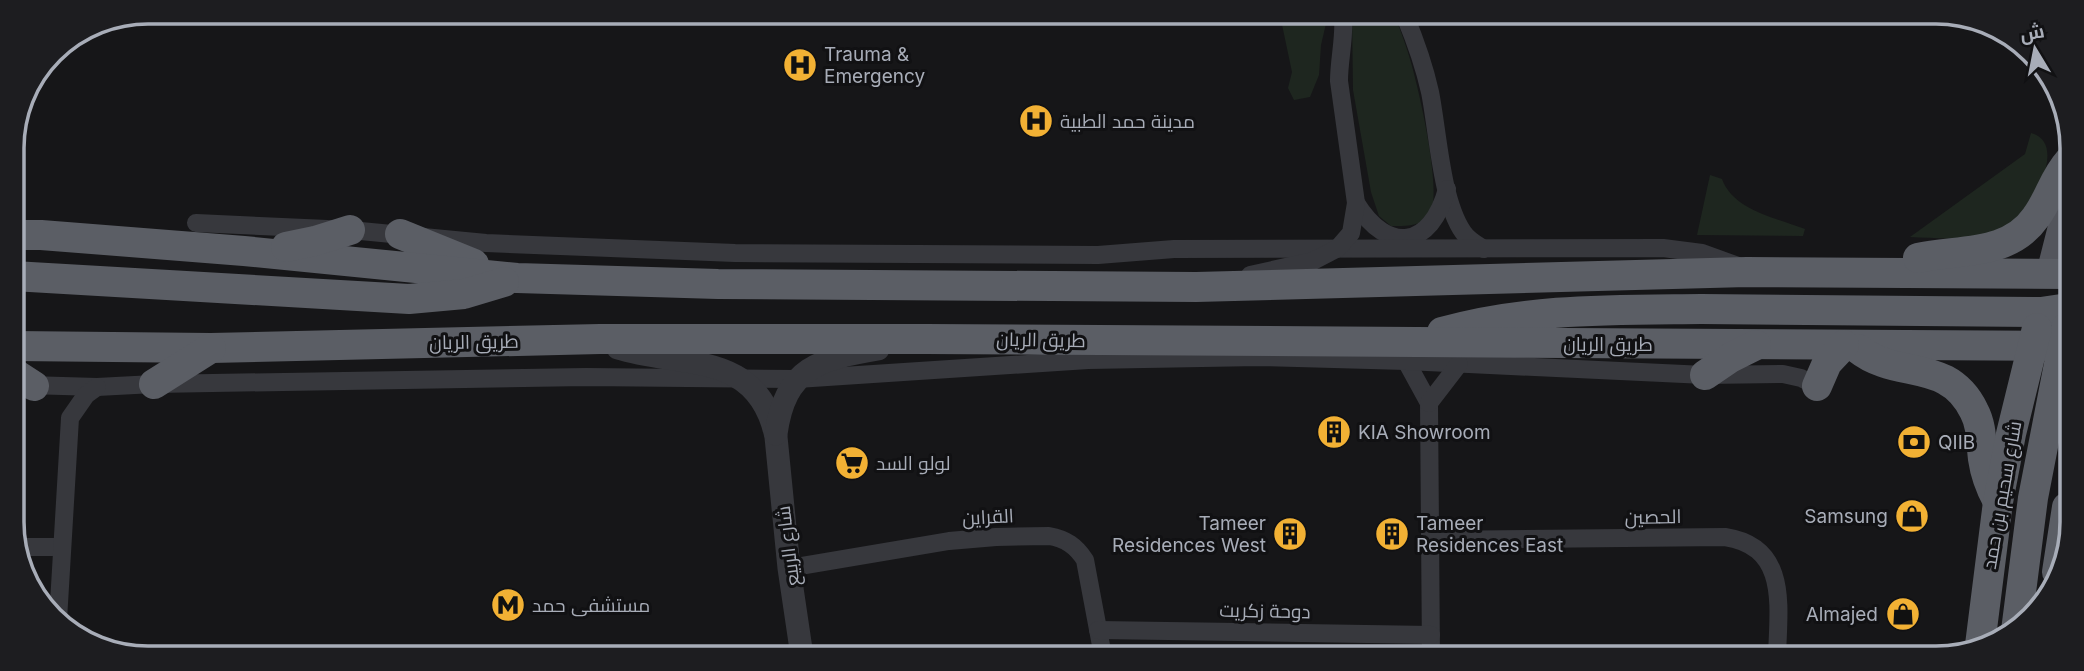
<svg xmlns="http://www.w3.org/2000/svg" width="2084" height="671" font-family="Inter,Cairo,sans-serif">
<rect width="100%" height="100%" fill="#161618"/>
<g fill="#1e261f">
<polygon points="1280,15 1328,15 1321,45 1319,75 1310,97 1294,100 1288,88 1292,72"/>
<path d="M1352,15L1395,16C1403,37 1411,59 1416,82C1422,105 1442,197 1430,214C1421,227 1405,226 1391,226L1379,216L1371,192L1353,90Z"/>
<path d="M2031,133C2060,141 2044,180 2033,198C2025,213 2008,228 1992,233C1965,241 1937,238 1910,237L2025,154Z"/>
<path d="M1710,175L1722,179C1733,210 1776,218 1805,229L1803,236L1697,235Z"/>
</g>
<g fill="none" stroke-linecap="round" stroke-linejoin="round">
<g stroke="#37383d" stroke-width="18">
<path d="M1405,16C1415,40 1424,65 1430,92C1438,132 1441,200 1463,232C1468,240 1476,244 1484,249"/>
<path d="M1356,203C1388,255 1431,248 1447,189"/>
<polyline points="196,223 350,230 486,243 735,253 1098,255 1174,249 1663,248 1702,253 1738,266"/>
<path d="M1250,275L1313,261L1338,248L1351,233L1356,203L1339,81C1339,59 1345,37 1343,15"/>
<polyline points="1406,361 1429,403 1431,657"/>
<polyline points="28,385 97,387 154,384 586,377 797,379 1088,360 1259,357 1406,361 1705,375 1783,374 1801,378 1817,386"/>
<polyline points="1429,403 1459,364"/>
<path d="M1431,540L1725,537C1790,547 1778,608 1777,658"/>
<polyline points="15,547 62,547"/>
<path d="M789,568L949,541L996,537L1049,536C1066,539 1076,546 1085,560L1103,656"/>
<polyline points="58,620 70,418 86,395 97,387"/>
<polyline points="1098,630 1431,635"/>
</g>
<g stroke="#37383d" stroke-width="23">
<path d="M618,348C683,368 758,350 776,437L789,568L802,656"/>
<path d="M776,434C785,367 820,359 878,349"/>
</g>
<polyline stroke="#53555c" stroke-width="28" points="2050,274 2069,199"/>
<g stroke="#5b5e65" stroke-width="30">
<polyline points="400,234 474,264"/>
<polyline points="13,235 41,235 244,251 517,278 718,284 1196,287 1747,272 2068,274"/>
<polyline points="286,247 315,241 350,230"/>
<path d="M1918,258C1960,249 2009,256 2036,217C2050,198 2053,179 2069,161"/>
<polyline points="13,276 409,299 464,294 504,282"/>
<path d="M1442,332C1526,308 1614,310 1701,309C1814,309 1927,310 2041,312L2068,308"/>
<polyline points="14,346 211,348 600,339 926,339 2068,346"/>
<path d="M1858,349C1897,380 1948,357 1974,411C1982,426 1981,442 1983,459C1985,473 1990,487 1997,500"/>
<polyline points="14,373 34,386"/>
<polyline points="1705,375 1730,358 1756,345"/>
<polyline points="154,384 211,348"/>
<polyline points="1817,386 1827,363 1844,345"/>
<polyline points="2057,572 2067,507"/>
<polyline points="2016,631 2033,498 2066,328"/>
<polyline points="1980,645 1998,502 2011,434 2037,328"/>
</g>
</g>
<defs>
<g id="hospital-disc" transform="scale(1.75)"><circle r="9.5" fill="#f2b134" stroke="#111113"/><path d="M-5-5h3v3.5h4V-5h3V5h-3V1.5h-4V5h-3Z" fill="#111"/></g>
<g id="building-disc" transform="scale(1.75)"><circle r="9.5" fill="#f2b134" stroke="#111113"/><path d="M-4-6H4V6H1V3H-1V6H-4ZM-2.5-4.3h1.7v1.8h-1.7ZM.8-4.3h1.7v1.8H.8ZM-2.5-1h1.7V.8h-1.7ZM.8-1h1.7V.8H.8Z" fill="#111"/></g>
<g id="bank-disc" transform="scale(1.75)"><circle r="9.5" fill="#f2b134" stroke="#111113"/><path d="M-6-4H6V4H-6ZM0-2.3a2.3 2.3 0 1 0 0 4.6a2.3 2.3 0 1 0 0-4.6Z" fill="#111"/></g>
<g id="supermarket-disc" transform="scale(1.75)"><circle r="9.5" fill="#f2b134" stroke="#111113"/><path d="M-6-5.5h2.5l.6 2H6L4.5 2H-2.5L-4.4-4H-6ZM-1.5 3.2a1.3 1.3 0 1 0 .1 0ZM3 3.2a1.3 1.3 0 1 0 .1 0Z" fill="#111"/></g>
<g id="shop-disc" transform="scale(1.75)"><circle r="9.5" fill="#f2b134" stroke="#111113"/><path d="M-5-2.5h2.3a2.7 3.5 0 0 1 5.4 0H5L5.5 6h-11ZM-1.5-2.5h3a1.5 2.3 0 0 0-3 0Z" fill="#111"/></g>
<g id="metro-disc" transform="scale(1.75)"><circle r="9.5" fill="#f2b134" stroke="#111113"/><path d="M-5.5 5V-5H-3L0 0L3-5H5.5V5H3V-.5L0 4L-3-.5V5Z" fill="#111"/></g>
</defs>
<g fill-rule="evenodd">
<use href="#hospital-disc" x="800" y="65"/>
<use href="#hospital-disc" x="1036" y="121"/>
<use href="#building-disc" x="1334" y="432"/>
<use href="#bank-disc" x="1914" y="442"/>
<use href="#supermarket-disc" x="852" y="463"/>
<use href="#shop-disc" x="1912" y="516"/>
<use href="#building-disc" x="1290" y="534"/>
<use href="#building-disc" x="1392" y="534"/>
<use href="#metro-disc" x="508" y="605"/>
<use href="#shop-disc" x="1903" y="614"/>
</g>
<g text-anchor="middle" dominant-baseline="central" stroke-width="6" stroke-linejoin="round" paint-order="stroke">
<g font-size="19" fill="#a8adb8" stroke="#111113" text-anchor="start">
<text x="824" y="54">Trauma &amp;<tspan x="824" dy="22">Emergency</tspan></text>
<text x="1060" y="121">مدينة حمد الطبية</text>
<text x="1358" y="432">KIA Showroom</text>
<text x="1938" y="442">QIIB</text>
<text x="876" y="463">لولو السد</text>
<text x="1888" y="516" text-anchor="end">Samsung</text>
<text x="1266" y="523" text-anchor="end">Tameer<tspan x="1266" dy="22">Residences West</tspan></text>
<text x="1416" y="523">Tameer<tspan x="1416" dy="22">Residences East</tspan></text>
<text x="532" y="605">مستشفى حمد</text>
<text x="1878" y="614" text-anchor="end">Almajed</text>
</g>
<g font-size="19" fill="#a8adb8" stroke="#111113">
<text transform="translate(1041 340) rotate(1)">طريق الريان</text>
<text transform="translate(474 342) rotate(-1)">طريق الريان</text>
<text x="1608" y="344">طريق الريان</text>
<text transform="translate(2002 495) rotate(-80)">شارع سحيم بن حمد</text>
<text transform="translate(988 517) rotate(-3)">القراين</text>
<text transform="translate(1653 517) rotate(-1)">الحصين</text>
<text transform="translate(788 546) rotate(-97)">شارع الربيع</text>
<text transform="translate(1265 611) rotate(1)">دوحة زكريت</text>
</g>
</g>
<path d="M0 0H2084V671H0ZM148 24H1936A124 124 0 0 1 2060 148V522A124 124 0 0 1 1936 646H148A124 124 0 0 1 24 522V148A124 124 0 0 1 148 24Z" fill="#1d1d20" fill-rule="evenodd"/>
<path fill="none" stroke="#a8adb8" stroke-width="3.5" d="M148 24H1936A124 124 0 0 1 2060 148V522A124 124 0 0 1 1936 646H148A124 124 0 0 1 24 522V148A124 124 0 0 1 148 24Z"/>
<g transform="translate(2035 49) rotate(350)" stroke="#111113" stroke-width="5" paint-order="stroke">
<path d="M0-5L12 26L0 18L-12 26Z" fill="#a8adb8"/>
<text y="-10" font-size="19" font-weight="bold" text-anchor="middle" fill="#a8adb8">ش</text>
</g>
</svg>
